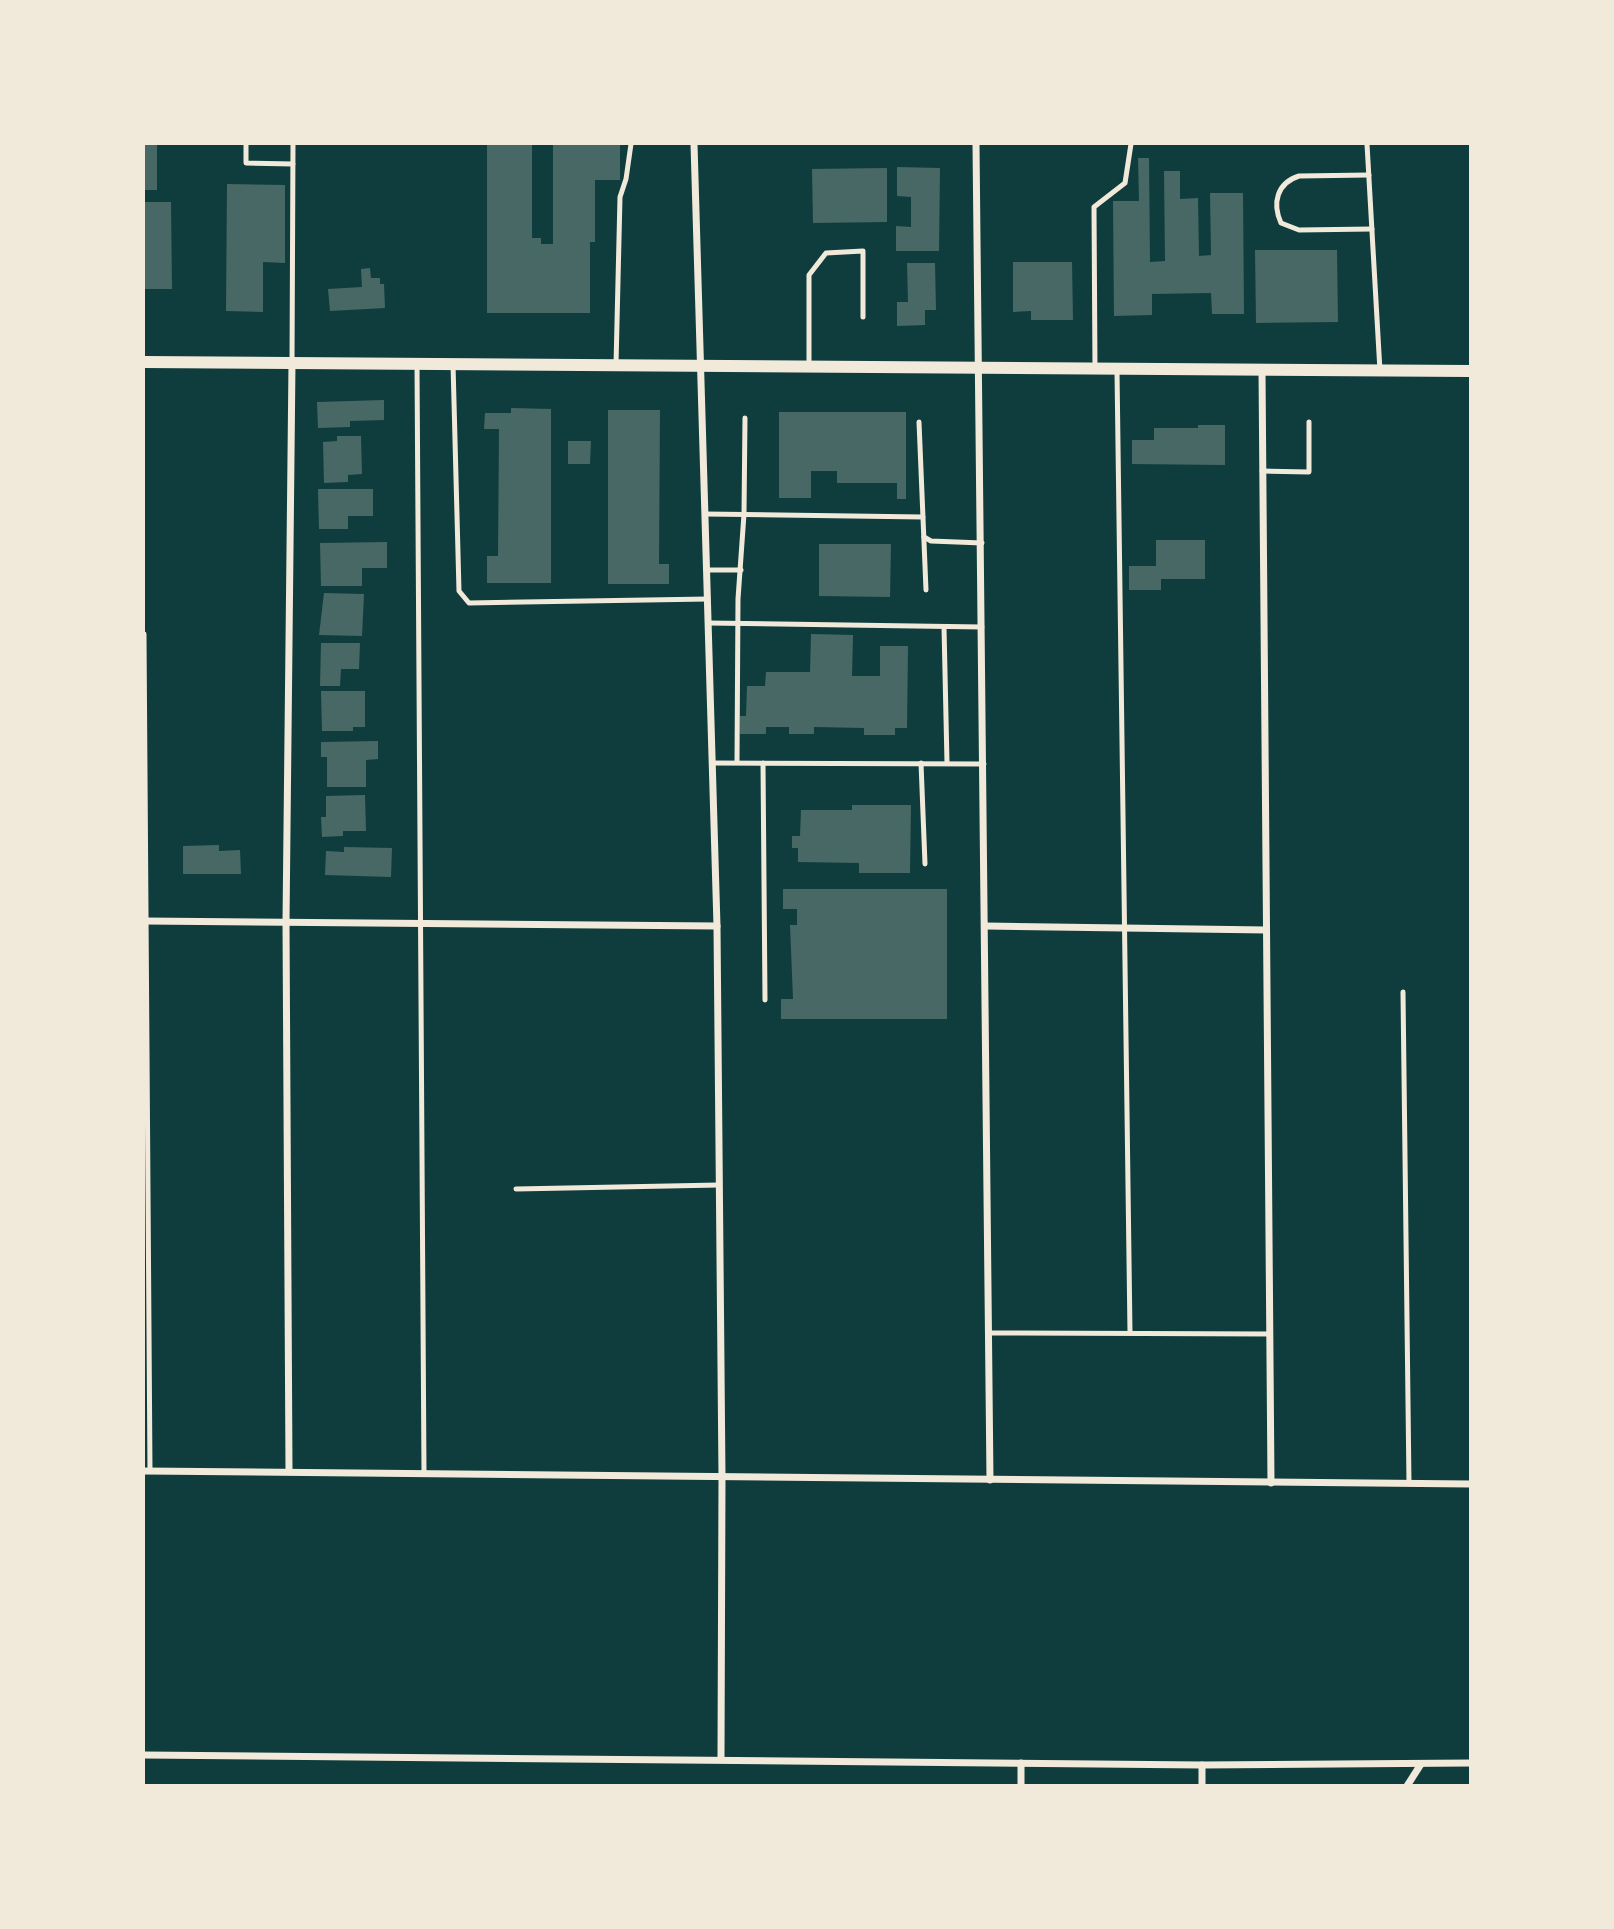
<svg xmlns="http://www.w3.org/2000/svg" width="1614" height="1929" font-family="'Alegreya Sans',sans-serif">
<rect width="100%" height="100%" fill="#0f3d3e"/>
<g fill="#486865">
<rect x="144" y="144" width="13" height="46"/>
<polygon points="487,144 532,144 532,238 541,238 541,244 553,244 553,144 620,144 620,180 595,180 595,242 590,242 590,313 487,313"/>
<polygon points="1138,158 1149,158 1150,262 1165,261 1164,171 1180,171 1180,199 1198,198 1199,256 1211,255 1210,193 1243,193 1244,314 1212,314 1211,293 1152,294 1152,315 1114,316 1113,201 1139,201"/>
<polygon points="897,167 940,168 939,251 896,251 896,226 911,227 911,197 897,196"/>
<polygon points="887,168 887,222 813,223 812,169"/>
<polygon points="227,184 285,185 285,263 263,262 263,312 226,311"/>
<polygon points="144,202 171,202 172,289 144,289"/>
<polygon points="1255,250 1337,250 1338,322 1256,323"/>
<polygon points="1013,262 1072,262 1073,320 1031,320 1031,311 1013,312"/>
<polygon points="907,263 935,263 936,310 925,310 925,325 897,326 897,302 908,302"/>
<polygon points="370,268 371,278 380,278 380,284 384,284 385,308 330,311 328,289 362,287 361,269"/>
<polygon points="384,400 384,420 350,421 350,427 318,428 317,402"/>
<polygon points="511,408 551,409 551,583 487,583 487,556 498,556 499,429 484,429 485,413 511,413"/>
<polygon points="608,410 660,410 659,564 669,564 669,584 608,584"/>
<polygon points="779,412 906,412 906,499 897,499 897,483 837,483 837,471 811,471 811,498 779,498"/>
<polygon points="1198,425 1225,425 1225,465 1132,464 1132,440 1154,440 1154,428 1198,428"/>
<polygon points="337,436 361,436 362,474 348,475 348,482 324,483 323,442 337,441"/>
<polygon points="568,441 591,441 590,464 568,464"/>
<polygon points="318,489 373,489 373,516 348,516 348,529 319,529"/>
<polygon points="1156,540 1205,540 1205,579 1161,579 1161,590 1129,590 1129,566 1156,566"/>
<polygon points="387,542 387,568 362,568 362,586 321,586 320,543"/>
<polygon points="819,544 891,544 890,597 819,596"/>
<polygon points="324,593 364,594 362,636 319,635"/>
<polygon points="811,634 853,635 852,676 880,676 880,646 908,646 907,728 895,728 895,735 864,735 864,728 814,727 814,734 789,734 789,727 766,727 766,734 740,734 740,716 746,716 747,686 765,686 766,672 810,672"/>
<polygon points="321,643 360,643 359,669 341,669 340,686 320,686"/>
<polygon points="321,691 365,691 365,727 353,727 353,731 322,731"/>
<polygon points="378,741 378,759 366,760 366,787 327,787 327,757 321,757 321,742"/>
<polygon points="365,795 366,831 343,831 343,836 322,837 321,817 326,817 326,796"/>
<polygon points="852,805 911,805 910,873 859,873 859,863 798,862 798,848 792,848 792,836 800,836 801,810 852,810"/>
<polygon points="219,845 219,851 240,850 241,874 183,874 183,846"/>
<polygon points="344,847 392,848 391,877 325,875 326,851 344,852"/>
<polygon points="783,889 947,889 947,1019 781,1019 781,999 793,999 790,925 797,925 797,909 783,909"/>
</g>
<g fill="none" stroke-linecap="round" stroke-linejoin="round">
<g stroke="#f1e9da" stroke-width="5">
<polyline points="246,144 246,163 293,164"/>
<polyline points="1367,144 1380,371"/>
<path d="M1369,175L1299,176C1277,183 1272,203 1281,223L1299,230L1372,229"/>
<polyline points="292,363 293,144"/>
<polyline points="417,364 424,1473"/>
<polyline points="453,364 459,591 469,603 708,599"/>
<polyline points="616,365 620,197 626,179 631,144"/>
<polyline points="809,366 809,275 826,253 863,251 863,317"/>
<polyline points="1095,369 1094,207 1125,183 1131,144"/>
<polyline points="1117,371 1130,1333"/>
<polyline points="919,422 926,590"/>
<polyline points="1262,471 1309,472 1309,422"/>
<polyline points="705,514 923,517"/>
<polyline points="924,537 931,541 982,543"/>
<polyline points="707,570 741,570"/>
<polyline points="708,623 982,627"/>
<polyline points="944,627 947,763"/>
<polyline points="144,634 150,1471"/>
<polyline points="737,762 738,599 744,514 745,418"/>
<polyline points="712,763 984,764"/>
<polyline points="763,763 765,1000"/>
<polyline points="921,763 925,864"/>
<polyline points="1403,992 1409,1484"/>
<polyline points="516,1189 719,1185"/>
<polyline points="989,1333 1270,1334"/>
</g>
<g stroke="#f1e9da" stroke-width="7">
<polyline points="694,144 717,926 722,1477 721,1758"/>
<polyline points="976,144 990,1480"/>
<polyline points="1262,370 1271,1483"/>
<polyline points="144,921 717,926"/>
<polyline points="986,926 1266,930"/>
<polyline points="144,1471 1470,1484"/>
<polyline points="289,1471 286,922 292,363"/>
<polyline points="144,1755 1202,1765 1470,1763"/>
<polyline points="1202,1765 1202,1786"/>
<polyline points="1021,1786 1021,1763"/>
<polyline points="1407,1786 1421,1764"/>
</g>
<polyline stroke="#f1e9da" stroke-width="12" points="144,362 1470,371"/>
</g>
<rect width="1614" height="1929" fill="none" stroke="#f1e9da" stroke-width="290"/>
</svg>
